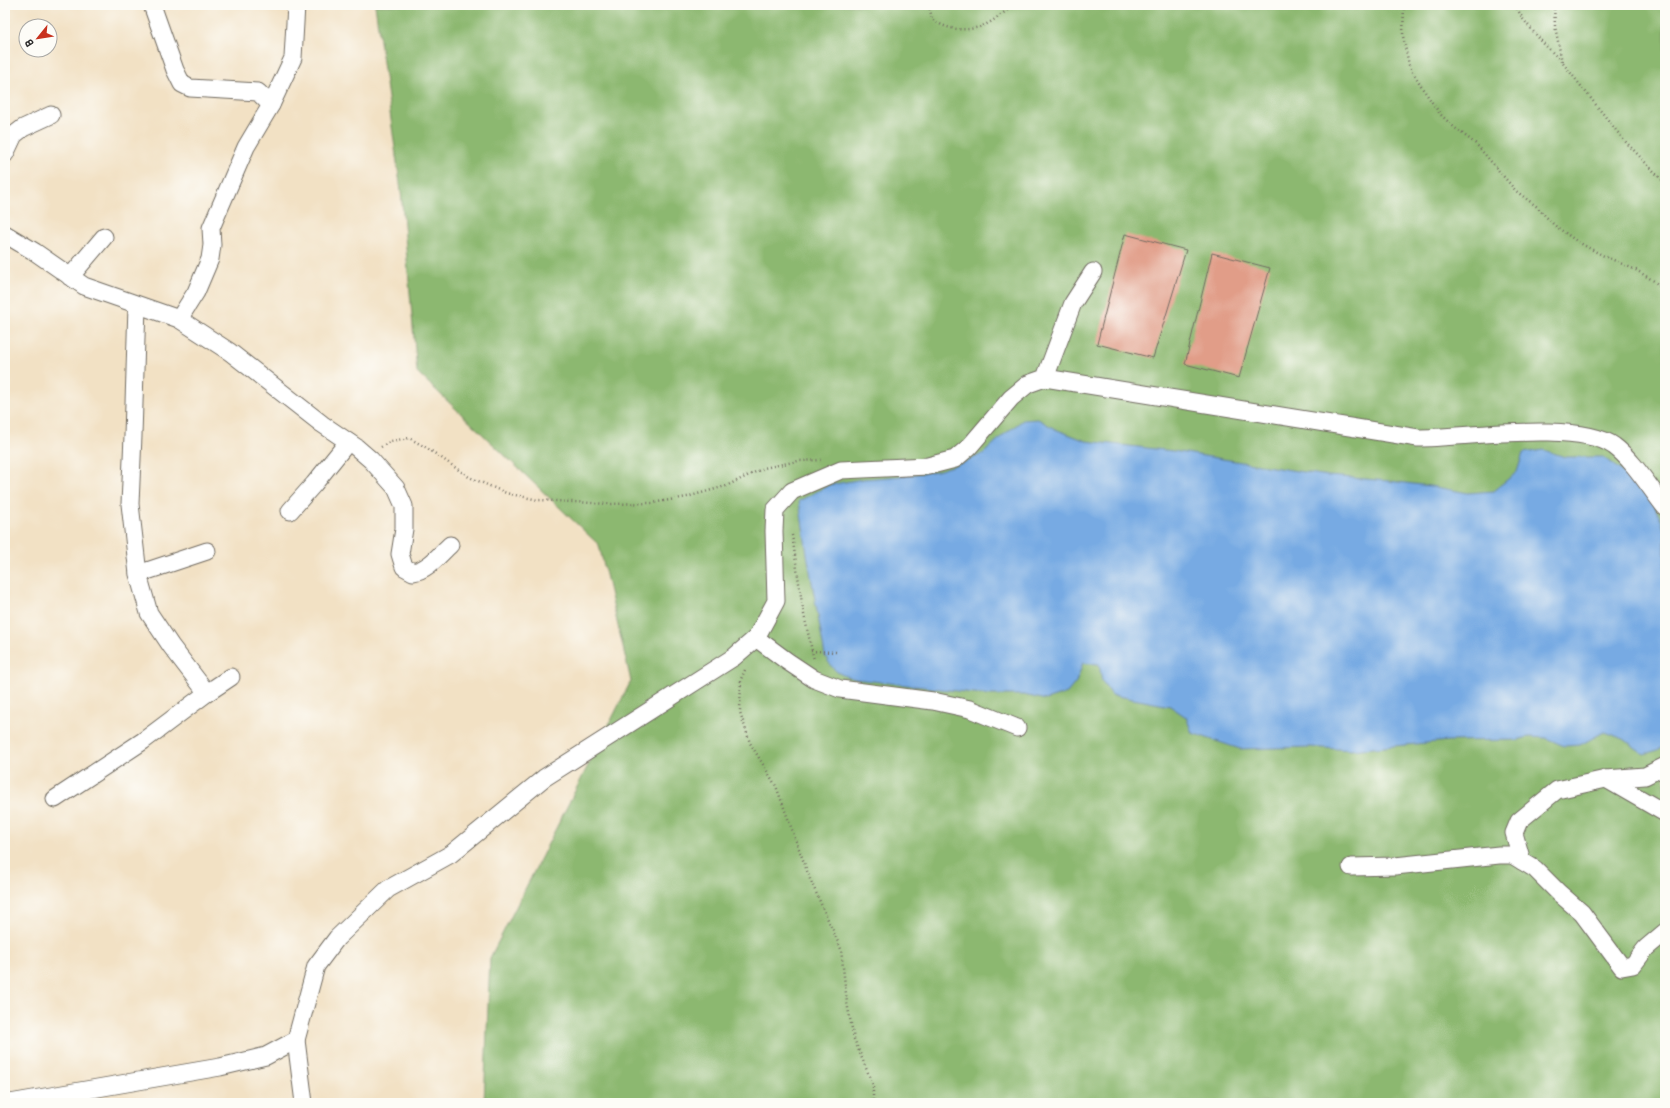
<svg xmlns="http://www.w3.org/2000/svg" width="1670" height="1108" font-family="Pangolin,sans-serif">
<rect width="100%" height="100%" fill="#fdfcf7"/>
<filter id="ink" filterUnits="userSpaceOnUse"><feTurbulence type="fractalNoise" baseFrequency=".025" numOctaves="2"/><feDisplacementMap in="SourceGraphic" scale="8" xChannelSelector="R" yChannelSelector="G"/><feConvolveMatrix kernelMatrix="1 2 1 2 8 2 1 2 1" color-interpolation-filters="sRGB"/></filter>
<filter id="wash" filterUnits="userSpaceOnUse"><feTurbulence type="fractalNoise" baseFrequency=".012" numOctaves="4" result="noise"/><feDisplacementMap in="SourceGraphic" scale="16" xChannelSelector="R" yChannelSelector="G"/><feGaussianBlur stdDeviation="0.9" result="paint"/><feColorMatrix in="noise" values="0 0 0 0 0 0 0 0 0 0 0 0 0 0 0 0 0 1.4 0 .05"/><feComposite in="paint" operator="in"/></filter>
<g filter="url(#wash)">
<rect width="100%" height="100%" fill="#f2e1c4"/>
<polygon fill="#8cb86f" stroke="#5c724d" points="375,5 1665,5 1665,1103 484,1103 490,958 631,681 599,545 417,372 401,191"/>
<path fill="#77aae3" stroke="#516a87" d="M1038,419L1055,429L1086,441L1173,451L1328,476L1389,481L1430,486L1468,493L1493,491L1517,472L1523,453L1544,450L1565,457H1603L1625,474L1651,499L1662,522L1665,535V745L1658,750L1644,754L1624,739L1604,732L1580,745L1564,746L1546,738L1529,737L1517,740L1448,741L1351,750L1310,747L1240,749L1192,733L1186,717L1170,706L1112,695L1102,681L1099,664L1083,663L1076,682L1067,693L1046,700L1024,695H991L855,679C838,674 834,672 825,656L807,554L799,501L829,485L862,479L901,476L937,471L965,462L984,453L1002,436L1023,420Z"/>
<g id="blocks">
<g fill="#e19d88">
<polygon points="1125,234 1186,250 1153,358 1097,344"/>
<polygon points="1212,253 1270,268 1239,378 1185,364"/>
</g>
</g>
</g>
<g filter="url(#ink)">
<use href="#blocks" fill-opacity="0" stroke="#716b61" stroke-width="1"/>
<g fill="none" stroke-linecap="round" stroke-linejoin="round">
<g stroke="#716b61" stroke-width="19">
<g id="minor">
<polyline points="152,5 175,70 182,84 190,88 258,92 271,105 246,147 211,228 212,245 210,259 196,292 179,319"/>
<polyline points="271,105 293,58 296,5"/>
<polyline points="5,154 14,135 23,128 51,115"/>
<path d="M5,234L35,252L84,286L179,319L230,352L322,424L356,447L371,460L396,488L404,506V529L400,554L404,567L413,572C428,570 439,555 450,545"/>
<polyline points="70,277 104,237"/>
<path d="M1045,378L1418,438C1465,438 1577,420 1614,446C1633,460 1650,488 1665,507"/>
<polyline points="290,511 314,484 348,442"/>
<polyline points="138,574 207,551"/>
<polyline points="756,638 787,661 814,679 840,689 933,701 970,709 1017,728"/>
<polyline points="207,693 231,677"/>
<polyline points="1606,779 1665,813"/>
<polyline points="55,799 143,741 207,693 171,646 149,613 138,574 130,504 133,436 137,305"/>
<polyline points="1522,861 1514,833 1519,821 1557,790 1606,779 1645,776 1665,766"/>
<polyline points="1351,867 1395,866 1499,855 1512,855 1535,869 1559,893 1582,913 1622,967 1633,965 1646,948 1665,932"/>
<polyline points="296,1040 304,1103"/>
<polyline points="10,1103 220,1067 266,1056 296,1040 316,966 337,938 388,889 451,854 544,778 734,657 756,638 776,601 774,531 775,510 792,491 841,470 928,466 955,459 969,447 1011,398 1028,384 1045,378 1073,303 1093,272"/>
</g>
</g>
<g stroke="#716b61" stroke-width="2.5" stroke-dasharray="1 3" stroke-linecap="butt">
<path d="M929,5L932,19C946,30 966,32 982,26C993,22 1004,12 1014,5"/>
<polyline points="1404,5 1403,36 1409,65 1423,89 1440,114 1455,128 1476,144 1516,191 1536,206 1554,225 1578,242 1602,255 1636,270 1654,281 1665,291"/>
<polyline points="1515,5 1523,19 1543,43 1562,62 1623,139 1665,183"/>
<polyline points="1554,5 1555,26 1562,62"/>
<polyline points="381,447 391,441 409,438 427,448 469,477 506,493 538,500 609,504 652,503 687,497 726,486 764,468 798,461 821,460"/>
<polyline points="792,535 803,610 814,660"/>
<polyline points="811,651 836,652"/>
<polyline points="745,670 741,679 740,712 750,743 776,786 810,879 841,949 847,1003 854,1039 873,1085 873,1103"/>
</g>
<use href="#minor" stroke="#fff" stroke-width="17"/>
</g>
</g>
<rect width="1670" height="1108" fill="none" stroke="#fdfcf7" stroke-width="20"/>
<g transform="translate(38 38) rotate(240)"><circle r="19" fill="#fdfcf7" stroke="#a9a8a5"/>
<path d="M0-3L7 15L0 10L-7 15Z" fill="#c8321e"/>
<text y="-6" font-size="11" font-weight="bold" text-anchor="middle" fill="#2b2b2b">B</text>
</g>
</svg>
